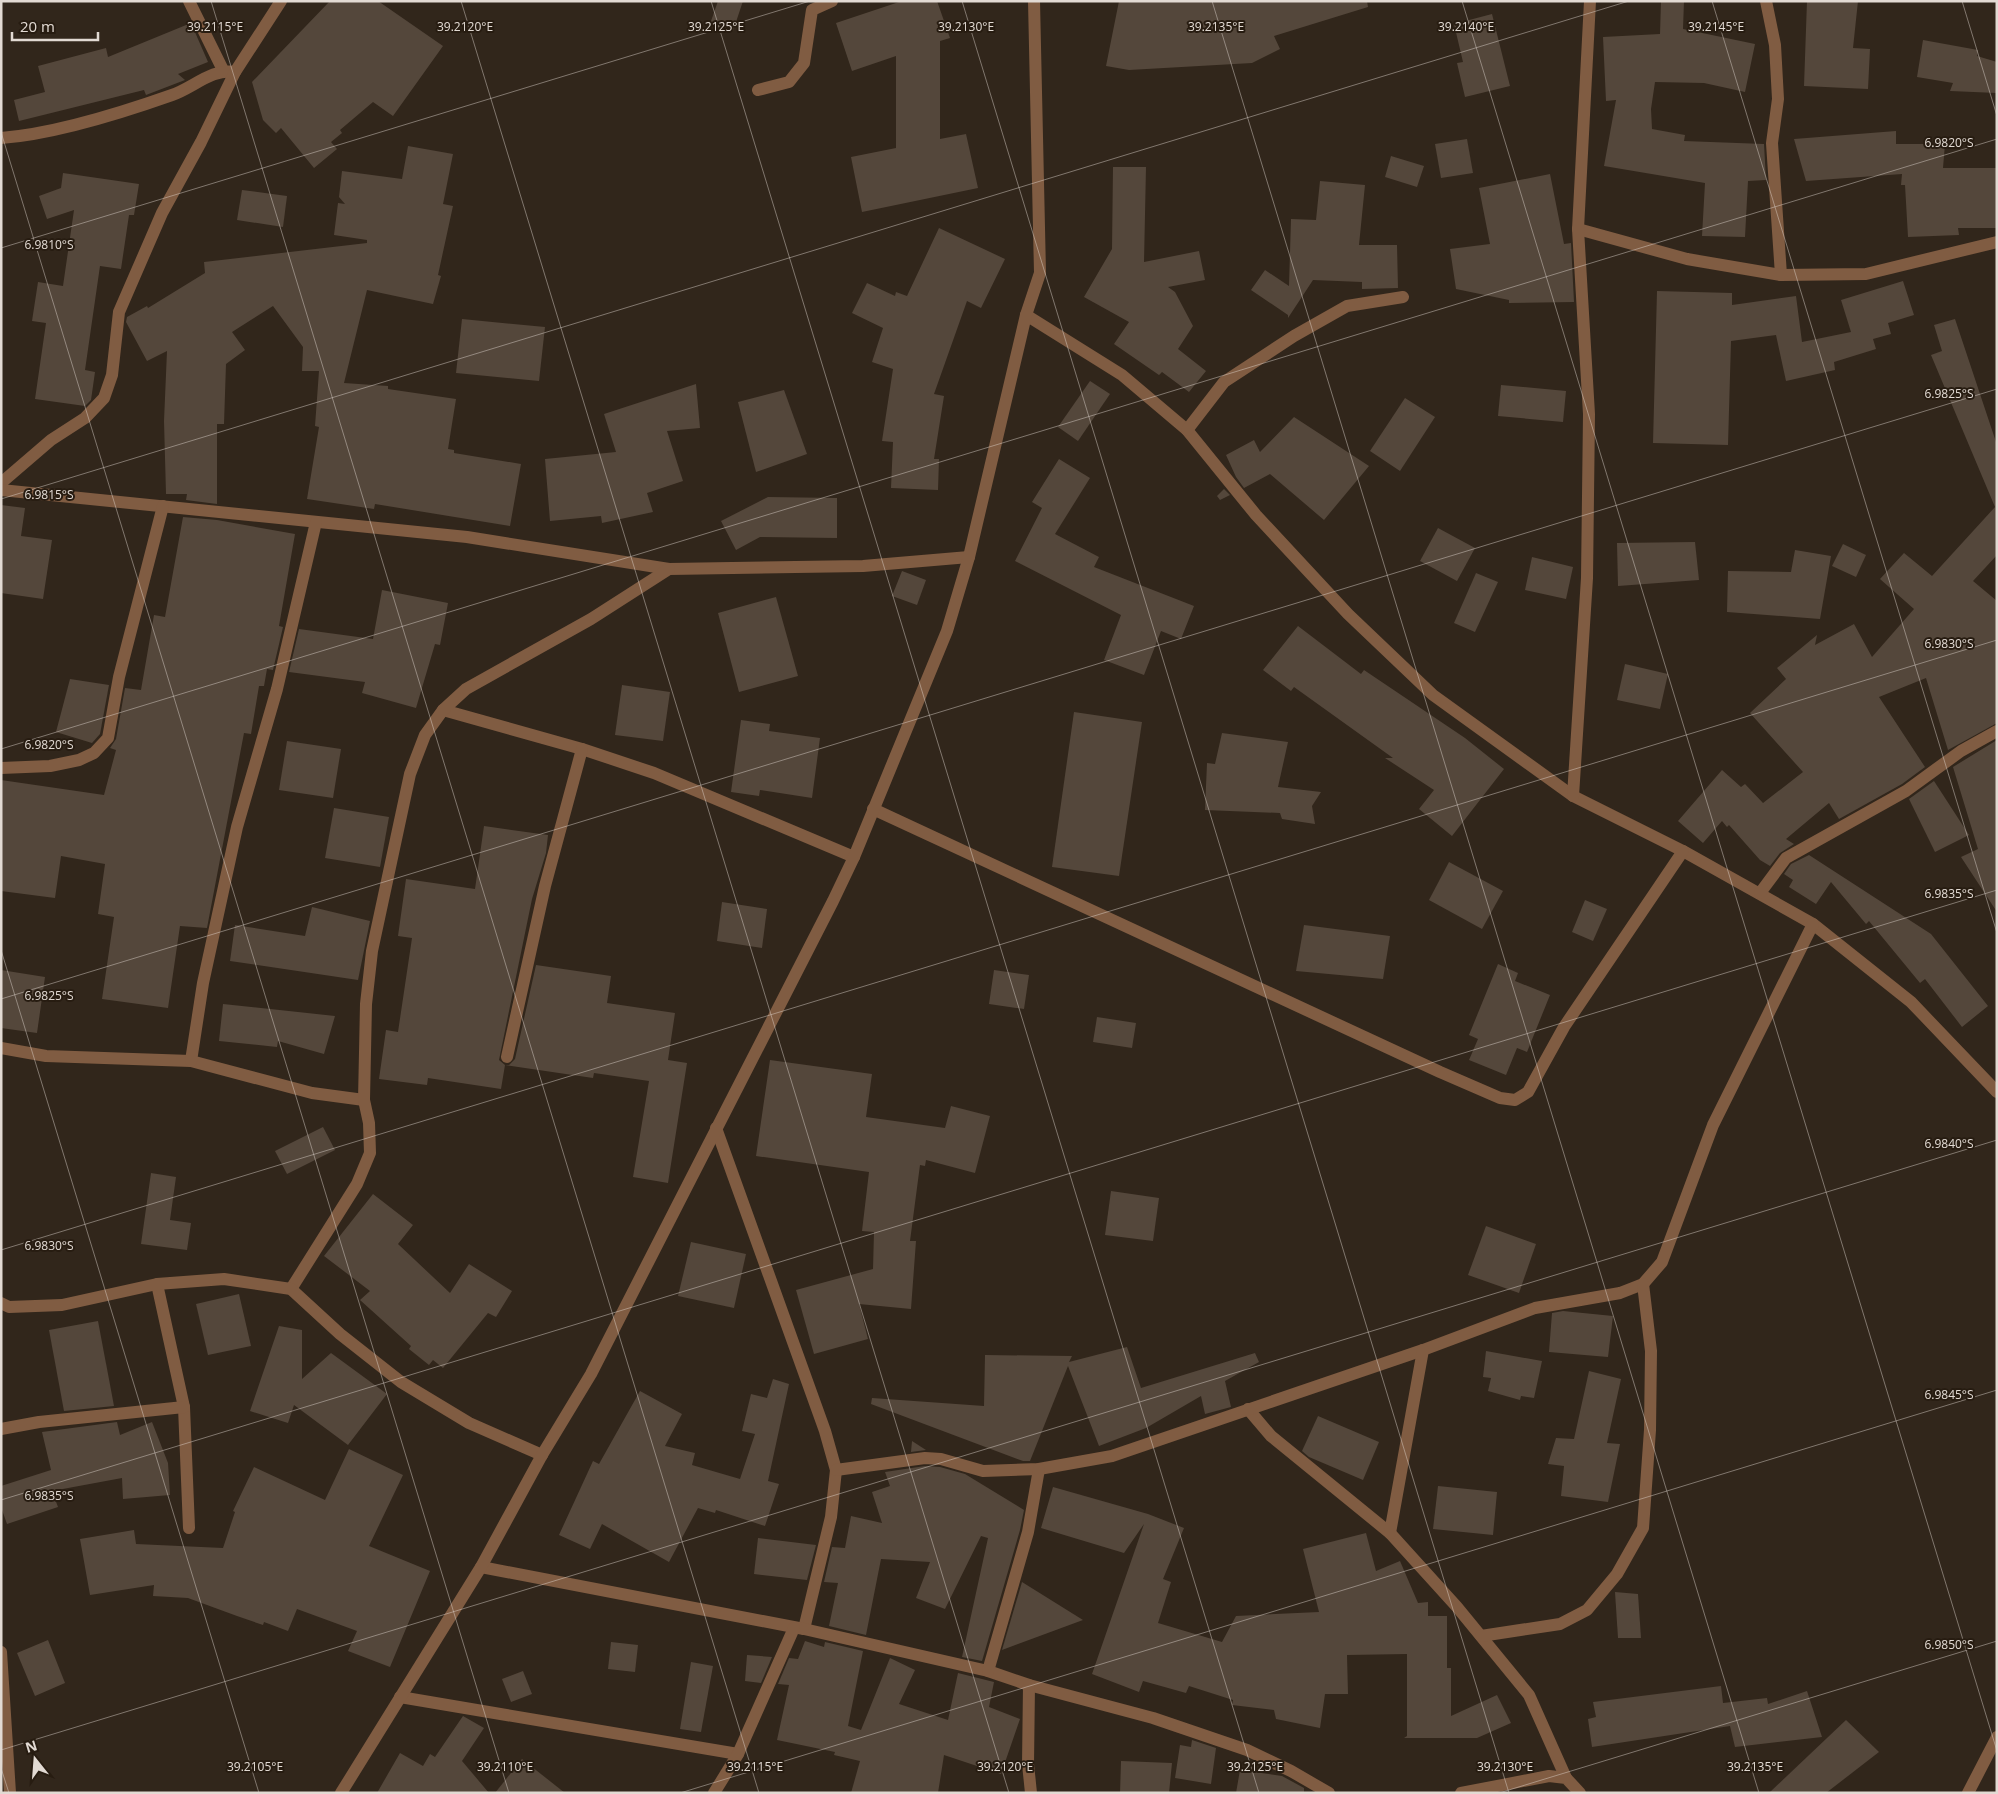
<svg xmlns="http://www.w3.org/2000/svg" width="1998" height="1794" font-family="'Open Sans',sans-serif">
<rect width="100%" height="100%" fill="#31261b"/>
<g fill="#54473b">
<polygon points="330,1 378,1 443,46 393,116 373,102 340,130 342,133 331,142 337,149 314,168 281,128 276,133 263,120 252,82"/>
<polygon points="718,1 743,1 733,31 710,24"/>
<polygon points="902,1 937,1 950,38 940,41 940,139 966,134 978,188 862,212 851,157 896,148 896,56 852,71 836,23"/>
<polygon points="1119,1 1367,1 1368,7 1274,36 1280,49 1252,63 1129,70 1106,66"/>
<polygon points="1661,1 1684,1 1683,29 1755,44 1745,92 1704,83 1655,82 1651,109 1652,129 1685,135 1684,141 1764,144 1766,180 1748,181 1745,237 1702,236 1705,183 1604,166 1616,100 1606,101 1603,37 1660,34"/>
<polygon points="1807,1 1858,1 1853,48 1870,49 1868,89 1804,86"/>
<polygon points="1492,14 1510,86 1465,97 1457,63 1463,62 1454,24"/>
<polygon points="191,23 208,62 178,74 185,80 146,95 144,90 19,121 14,100 45,92 38,66 106,48 108,57"/>
<polygon points="1923,40 1978,50 1977,56 1997,62 1997,93 1950,91 1953,83 1917,77"/>
<polygon points="1896,131 1896,144 1945,144 1943,168 1997,168 1997,228 1958,228 1959,235 1908,237 1905,185 1901,185 1902,174 1806,181 1794,139"/>
<polygon points="1467,139 1473,173 1441,178 1435,144"/>
<polygon points="408,146 453,154 443,204 453,206 438,275 441,276 433,304 367,290 344,383 388,386 388,389 456,399 448,449 454,450 454,453 521,464 510,526 375,504 374,509 307,499 319,427 315,426 319,371 302,371 303,347 273,306 232,332 245,350 226,364 224,424 217,424 217,504 186,500 187,494 166,494 164,421 167,351 147,361 126,322 127,317 147,306 148,308 205,273 204,262 367,243 367,240 334,235 338,203 345,204 339,197 342,171 402,179"/>
<polygon points="1391,156 1424,166 1417,187 1385,177"/>
<polygon points="1113,167 1146,167 1144,262 1199,251 1205,280 1168,287 1175,292 1193,326 1178,349 1206,371 1189,392 1162,372 1159,375 1114,344 1129,322 1084,297 1112,249"/>
<polygon points="63,173 139,184 134,215 129,215 121,269 100,266 85,370 95,372 91,400 85,406 35,399 46,323 32,321 38,282 63,286 74,210 47,219 39,196 61,188"/>
<polygon points="1550,174 1564,244 1571,243 1574,302 1509,303 1509,300 1456,289 1450,249 1490,244 1479,188"/>
<polygon points="1320,181 1365,185 1359,245 1397,245 1398,288 1362,289 1362,282 1313,280 1288,318 1288,315 1251,290 1265,270 1289,286 1291,219 1316,220"/>
<polygon points="242,190 287,196 283,227 237,220"/>
<polygon points="939,228 1005,259 981,308 967,301 934,394 944,396 934,459 939,459 938,490 891,488 893,442 882,441 893,369 872,362 883,328 852,313 867,283 895,296 896,292 907,296"/>
<polygon points="1903,281 1914,315 1888,323 1891,334 1873,339 1876,349 1834,362 1835,370 1786,381 1776,335 1731,341 1728,445 1653,443 1657,291 1732,293 1732,305 1796,296 1802,342 1851,332 1841,300"/>
<polygon points="462,319 545,327 539,381 456,373"/>
<polygon points="1955,319 1997,445 1997,555 1973,581 1997,601 1997,723 1948,750 1926,678 1879,697 1925,767 1902,784 1839,819 1829,803 1786,839 1794,844 1780,853 1770,866 1760,860 1729,825 1727,827 1722,821 1703,843 1678,821 1722,770 1741,787 1745,784 1763,803 1803,772 1750,713 1786,679 1777,668 1817,635 1815,645 1854,624 1872,657 1914,609 1880,579 1904,553 1932,576 1995,507 1931,355 1942,351 1934,325"/>
<polygon points="1090,381 1110,394 1078,441 1058,427"/>
<polygon points="696,384 700,428 667,431 683,481 647,493 653,512 602,523 601,516 550,521 545,459 616,452 604,414"/>
<polygon points="1501,385 1566,391 1563,422 1498,416"/>
<polygon points="784,390 807,454 756,472 738,402"/>
<polygon points="1405,398 1435,417 1400,471 1370,451"/>
<polygon points="1294,417 1369,466 1324,520 1270,474 1244,488 1236,477 1226,455 1254,440 1260,452"/>
<polygon points="1059,459 1090,478 1055,534 1099,557 1094,567 1194,606 1181,639 1161,631 1144,675 1104,660 1121,615 1015,561 1042,508 1032,502"/>
<polygon points="1224,489 1230,495 1220,500 1217,496"/>
<polygon points="768,497 837,498 837,538 760,537 736,550 721,521"/>
<polygon points="1,505 25,508 21,536 52,540 43,599 1,593"/>
<polygon points="183,517 217,520 295,534 279,626 283,627 273,670 267,669 264,686 259,686 251,734 244,733 207,928 180,926 168,1008 102,999 114,917 98,914 105,864 61,856 55,898 1,891 1,780 104,795 116,750 110,748 116,739 125,688 141,690 154,615 165,617"/>
<polygon points="1438,528 1475,548 1457,581 1420,561"/>
<polygon points="1695,542 1699,580 1618,586 1617,543"/>
<polygon points="1843,544 1866,555 1856,577 1832,566"/>
<polygon points="1795,550 1831,556 1820,619 1727,612 1728,571 1791,572"/>
<polygon points="1532,557 1573,567 1566,599 1525,590"/>
<polygon points="902,571 926,580 917,605 892,596"/>
<polygon points="1476,573 1498,582 1475,632 1454,623"/>
<polygon points="382,590 448,603 440,645 435,644 416,708 362,693 365,682 289,672 299,629 373,639"/>
<polygon points="776,597 798,676 739,692 718,613"/>
<polygon points="1298,626 1361,674 1364,670 1465,738 1504,769 1452,836 1419,809 1434,790 1385,758 1393,758 1294,687 1291,691 1263,670"/>
<polygon points="1625,664 1668,674 1660,709 1617,700"/>
<polygon points="70,679 109,685 100,734 92,743 56,732"/>
<polygon points="622,685 670,692 663,741 615,735"/>
<polygon points="1074,712 1142,722 1119,876 1052,867"/>
<polygon points="741,720 770,724 769,731 820,738 812,798 760,790 759,796 731,792"/>
<polygon points="1222,733 1288,742 1278,787 1321,792 1312,806 1315,824 1282,819 1280,813 1205,810 1207,763 1215,764"/>
<polygon points="1997,740 1997,912 1961,857 1978,849 1953,767"/>
<polygon points="287,741 341,749 333,798 279,790"/>
<polygon points="1934,781 1969,835 1935,852 1909,799"/>
<polygon points="334,808 389,817 380,867 325,858"/>
<polygon points="484,826 548,835 546,853 532,899 499,1060 505,1065 509,1065 515,1059 536,965 611,976 607,1003 675,1013 668,1060 687,1063 668,1183 633,1177 649,1081 594,1073 593,1078 505,1065 501,1089 428,1078 427,1085 379,1079 386,1030 398,1032 412,938 398,936 406,879 475,889"/>
<polygon points="1809,855 1931,934 1988,1006 1962,1027 1925,979 1920,983 1869,921 1866,924 1831,882 1816,904 1789,887 1793,880 1784,874 1791,864"/>
<polygon points="1449,862 1503,891 1482,929 1429,900"/>
<polygon points="1585,900 1607,909 1593,941 1572,932"/>
<polygon points="722,902 767,909 762,948 717,941"/>
<polygon points="312,907 370,921 358,980 230,961 235,925 305,936"/>
<polygon points="1304,925 1390,936 1383,979 1296,971"/>
<polygon points="1498,964 1518,973 1515,981 1550,995 1527,1052 1517,1048 1506,1075 1469,1060 1478,1039 1469,1035"/>
<polygon points="1,970 45,977 37,1033 1,1028"/>
<polygon points="994,970 1029,975 1024,1009 989,1004"/>
<polygon points="223,1004 335,1016 324,1054 278,1041 277,1047 219,1041"/>
<polygon points="1097,1017 1136,1023 1132,1048 1093,1042"/>
<polygon points="770,1060 872,1074 866,1117 945,1128 951,1106 990,1116 975,1173 926,1160 925,1166 920,1165 910,1241 916,1241 911,1309 859,1304 868,1339 814,1354 796,1290 873,1269 874,1232 862,1231 869,1172 756,1156"/>
<polygon points="323,1127 335,1150 287,1174 275,1151"/>
<polygon points="151,1173 176,1177 170,1220 191,1223 187,1250 141,1244"/>
<polygon points="1111,1191 1159,1198 1153,1241 1105,1235"/>
<polygon points="373,1194 413,1225 398,1244 450,1293 469,1264 512,1291 496,1317 488,1313 443,1368 433,1360 429,1365 409,1349 411,1346 360,1300 370,1291 324,1256"/>
<polygon points="1486,1226 1536,1244 1519,1293 1468,1275"/>
<polygon points="691,1242 746,1254 734,1308 678,1296"/>
<polygon points="239,1294 251,1346 208,1355 196,1304"/>
<polygon points="1563,1311 1613,1316 1608,1357 1549,1352 1552,1313"/>
<polygon points="98,1321 114,1406 64,1411 49,1330"/>
<polygon points="279,1326 302,1330 302,1379 331,1353 387,1394 348,1445 294,1405 288,1423 250,1411"/>
<polygon points="1127,1347 1141,1388 1255,1353 1259,1362 1225,1381 1231,1407 1205,1414 1201,1396 1146,1428 1099,1446 1068,1366 1030,1461 1023,1461 871,1404 872,1398 984,1406 985,1355 1072,1356 1069,1362"/>
<polygon points="1486,1351 1542,1361 1534,1398 1521,1396 1520,1400 1488,1391 1491,1378 1483,1377"/>
<polygon points="1589,1371 1621,1379 1607,1443 1620,1444 1608,1502 1561,1496 1564,1466 1548,1464 1556,1438 1574,1439"/>
<polygon points="773,1379 789,1384 768,1481 779,1484 765,1526 716,1510 715,1513 698,1508 669,1562 602,1524 590,1549 559,1535 593,1461 599,1464 640,1391 682,1414 665,1446 695,1453 692,1465 740,1479 755,1434 742,1431 751,1394 767,1398"/>
<polygon points="1318,1416 1379,1442 1363,1480 1309,1457 1302,1451"/>
<polygon points="117,1422 120,1435 152,1422 168,1463 170,1495 123,1499 122,1478 52,1491 58,1507 7,1524 1,1507 1,1486 51,1470 42,1432"/>
<polygon points="912,1441 926,1450 911,1452"/>
<polygon points="349,1449 403,1475 369,1546 430,1571 390,1667 348,1651 357,1631 297,1609 288,1631 264,1622 263,1625 237,1616 188,1598 153,1596 154,1585 90,1595 80,1539 134,1530 136,1544 223,1548 235,1512 233,1511 254,1467 325,1500"/>
<polygon points="925,1466 940,1467 965,1474 1024,1510 1020,1530 982,1661 962,1657 988,1538 981,1536 945,1609 916,1598 930,1562 881,1559 866,1635 829,1626 838,1583 824,1582 832,1547 845,1548 851,1516 882,1523 872,1492 890,1486 885,1472"/>
<polygon points="1438,1486 1497,1492 1493,1535 1433,1529"/>
<polygon points="1053,1487 1148,1514 1184,1528 1163,1579 1171,1582 1158,1623 1222,1642 1236,1616 1319,1612 1303,1549 1366,1533 1376,1571 1400,1561 1418,1603 1428,1602 1428,1616 1447,1616 1447,1668 1451,1668 1451,1716 1497,1695 1511,1723 1477,1738 1404,1738 1407,1736 1407,1654 1347,1655 1348,1694 1325,1694 1320,1728 1276,1719 1274,1710 1232,1705 1233,1700 1189,1686 1186,1693 1143,1681 1139,1692 1092,1674 1144,1524 1124,1553 1041,1528"/>
<polygon points="758,1538 816,1545 807,1580 754,1574"/>
<polygon points="1022,1582 1083,1620 1002,1650"/>
<polygon points="1615,1592 1638,1594 1641,1638 1618,1638"/>
<polygon points="48,1640 65,1683 35,1696 17,1653"/>
<polygon points="805,1641 824,1647 825,1642 863,1651 848,1726 861,1730 890,1658 915,1670 899,1704 948,1720 958,1673 994,1682 989,1707 1020,1719 1001,1774 944,1755 938,1793 851,1793 860,1761 834,1755 835,1752 777,1740 789,1685 778,1684 789,1658 798,1659"/>
<polygon points="611,1642 638,1645 635,1672 608,1669"/>
<polygon points="747,1655 772,1657 761,1683 745,1681"/>
<polygon points="691,1662 713,1666 701,1732 680,1729"/>
<polygon points="523,1671 532,1694 511,1702 502,1679"/>
<polygon points="1721,1686 1723,1703 1767,1698 1768,1704 1807,1691 1822,1737 1735,1747 1730,1726 1592,1747 1588,1719 1596,1717 1593,1702"/>
<polygon points="463,1716 484,1728 462,1761 489,1793 377,1793 400,1753 423,1766 430,1754 435,1757"/>
<polygon points="1846,1720 1879,1752 1826,1793 1769,1793"/>
<polygon points="1192,1740 1216,1748 1211,1784 1175,1778 1180,1745 1191,1747"/>
<polygon points="522,1759 565,1793 495,1793"/>
<polygon points="1121,1761 1172,1763 1169,1793 1120,1793"/>
<polygon points="1240,1770 1282,1776 1304,1788 1304,1793 1236,1793"/>
</g>
<g fill="none" stroke-linecap="round" stroke-linejoin="round">
<g stroke="#805c42" stroke-width="12">
<polyline points="189,1 223,70"/>
<polyline points="1766,1 1775,45 1778,99 1772,143 1781,275"/>
<polyline points="758,90 789,82 804,63 812,10 832,1"/>
<path d="M1,138C55,134 121,113 172,95C193,88 212,68 235,72"/>
<polyline points="1578,229 1687,259 1781,275 1866,274 1997,242"/>
<polyline points="1026,315 1122,375 1187,430 1256,515 1348,614 1433,695 1573,796 1683,851 1813,924 1911,1002 1997,1092"/>
<polyline points="1187,430 1224,382 1294,336 1347,306 1403,297"/>
<polyline points="1,483 51,440 85,418 104,398 112,375 119,312 162,213 201,142 235,72 281,1"/>
<polyline points="1,490 467,537 669,569 863,566 969,557"/>
<polyline points="443,710 582,749 654,773 854,857"/>
<polyline points="1,768 50,766 79,760 94,753 108,738 119,677 163,506"/>
<polyline points="1573,796 1587,578 1589,414 1578,229 1590,1"/>
<polyline points="873,809 1440,1072 1500,1098 1515,1100 1528,1092 1564,1027 1683,851"/>
<polyline points="1760,893 1786,858 1906,791 1961,751 1997,731"/>
<polyline points="1,1048 46,1056 191,1061 312,1093 364,1100"/>
<polyline points="507,1057 545,886 582,749"/>
<polyline points="191,1061 203,983 237,827 277,689 316,522"/>
<polyline points="716,1128 825,1431 836,1470 831,1517 804,1629"/>
<polyline points="157,1284 184,1407 189,1528"/>
<polyline points="291,1289 357,1184 370,1153 369,1123 364,1100 366,1004 372,951 410,774 425,735 443,710 466,689 591,619 669,569"/>
<polyline points="1,1303 9,1307 62,1305 157,1284 224,1279 291,1289 340,1334 401,1382 469,1423 542,1455"/>
<polyline points="1248,1409 1271,1436 1390,1533 1457,1607 1529,1695 1566,1778"/>
<polyline points="1,1429 39,1422 184,1407"/>
<polyline points="836,1470 925,1458 941,1459 983,1471 1039,1469 1112,1456 1423,1350 1535,1308 1620,1293 1643,1284 1662,1262 1713,1125 1813,924"/>
<polyline points="1390,1533 1423,1350"/>
<polyline points="481,1567 804,1629 988,1671 1029,1685 1153,1718 1247,1750 1291,1771 1329,1793"/>
<polyline points="1481,1636 1560,1624 1587,1610 1617,1574 1643,1528 1650,1430 1651,1351 1643,1284"/>
<polyline points="1,1652 10,1793"/>
<polyline points="988,1671 1028,1532 1039,1469"/>
<polyline points="1029,1685 1028,1764 1031,1793"/>
<polyline points="400,1697 738,1754"/>
<polyline points="341,1793 481,1567 542,1455 591,1374 833,901 854,857 947,631 969,557 1026,315 1040,273 1034,1"/>
<polyline points="714,1793 738,1754 794,1628"/>
<polyline points="1461,1793 1549,1776 1566,1778 1580,1793"/>
<polyline points="1968,1793 1997,1737"/>
</g>
</g>
<path fill="none" stroke="#e2dad3" stroke-width="1" stroke-opacity="0.45" d="M211,1L759,1793M461,1L1009,1793M711,1L1259,1793M962,1L1509,1793M1212,1L1759,1793M1462,1L1997,1751M1712,1L1997,933M1962,1L1997,116M1,132L509,1793M1,248L810,1M1,499L1629,1M1,749L1997,139M1,950L259,1793M1,999L1997,389M1,1250L1997,640M1,1500L1997,890M1,1750L1997,1140M1,1768L9,1793M680,1793L1997,1390M1499,1793L1997,1641"/>
<g font-size="12" text-anchor="middle" fill="#e2dad3" stroke="#271c11" stroke-width="4" stroke-linejoin="round" paint-order="stroke">
<text x="1466" y="31">39.2140°E</text>
<text x="215" y="31">39.2115°E</text>
<text x="465" y="31">39.2120°E</text>
<text x="716" y="31">39.2125°E</text>
<text x="966" y="31">39.2130°E</text>
<text x="1216" y="31">39.2135°E</text>
<text x="1716" y="31">39.2145°E</text>
<text x="1949" y="147">6.9820°S</text>
<text x="49" y="249">6.9810°S</text>
<text x="1949" y="398">6.9825°S</text>
<text x="49" y="499">6.9815°S</text>
<text x="1949" y="648">6.9830°S</text>
<text x="49" y="749">6.9820°S</text>
<text x="1949" y="898">6.9835°S</text>
<text x="49" y="1000">6.9825°S</text>
<text x="1949" y="1148">6.9840°S</text>
<text x="49" y="1250">6.9830°S</text>
<text x="1949" y="1399">6.9845°S</text>
<text x="49" y="1500">6.9835°S</text>
<text x="1949" y="1649">6.9850°S</text>
<text x="255" y="1771">39.2105°E</text>
<text x="505" y="1771">39.2110°E</text>
<text x="755" y="1771">39.2115°E</text>
<text x="1005" y="1771">39.2120°E</text>
<text x="1255" y="1771">39.2125°E</text>
<text x="1505" y="1771">39.2130°E</text>
<text x="1755" y="1771">39.2135°E</text>
</g>
<rect width="1998" height="1794" fill="none" stroke="#e2dad3" stroke-width="5"/>
<g transform="translate(35 1759) rotate(343)" stroke="#271c11" stroke-width="4" paint-order="stroke">
<path d="M0-4L9 19L0 12L-9 19Z" fill="#e2dad3"/>
<text y="-8" font-size="14" font-weight="bold" text-anchor="middle" fill="#e2dad3">N</text>
</g>
<path d="M12 32v8h86v-8" fill="none" stroke="#e2dad3" stroke-width="2.5"/>
<text x="20" y="32" font-size="15" fill="#e2dad3" stroke="#271c11" stroke-width="4" paint-order="stroke">20 m</text>
</svg>
